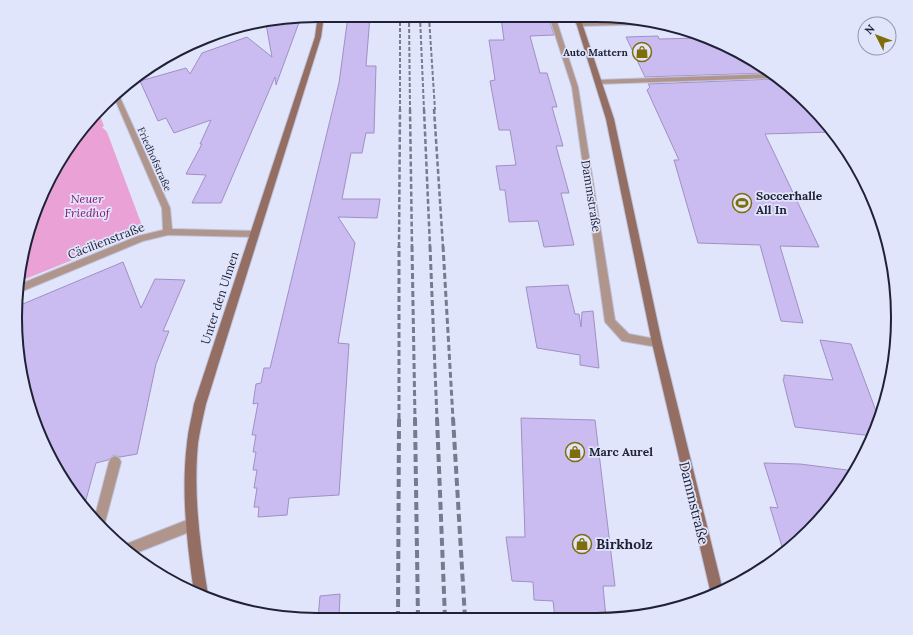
<svg xmlns="http://www.w3.org/2000/svg" width="913" height="635" viewBox="0 0 913 635" font-family="Lora,serif">
	<rect width="100%" height="100%" fill="#e1e5fb"/>
	<path fill="#eaa1d5" d="M98,111L104,126L102,127L107,132L144,231L18,282L38,202L90,118Z"/>
	<path fill="#cabbf0" stroke="#a090c4" d="M348,16H370L366,66H376L374,133H366L362,153H351L342,199H380L377,218L338,217L355,243L338,343L349,344L339,495L289,498L287,515L258,517L259,507H254L257,488H254L257,470H253L256,452H253L256,435H252L258,403L253,404L256,384L261,383L264,368H270L339,83Z
		M301,17L276,85L275,77L221,203H192L206,175L186,174L202,144H200L211,120L174,133L166,118L158,121L140,81L186,68L190,74L202,53L247,37L272,57L266,24L275,23L274,21Z
		M501,18L549,19L554,35L530,36L540,73H547L557,107H552L563,146H556L569,193H561L574,245L544,247L538,221L509,222L505,190H500L496,166L516,165L510,130H499L490,81L495,80L489,40H504Z
		M658,36L659,39L701,38L747,56L768,73L645,77L626,37Z
		M775,79L823,118L833,132L765,134L819,247L780,246L803,323L781,321L760,245L698,243L674,160H679L647,90L650,87L648,84Z
		M123,262L141,308L155,279L185,280L163,331H169L156,364L137,454L120,457L114,455L108,460L96,463L84,507L46,451L21,376L18,306Z
		M568,285L575,314H579L581,327L582,312L593,311L599,368L580,365V355L537,348L526,287Z
		M820,340L851,344L879,419L873,436L795,427L783,379H784V375L833,380Z
		M521,418L595,420L615,586H603L606,618H555L553,601L534,600L533,582L512,581L506,537H525Z
		M764,463L800,464L855,471L836,501L795,545L784,553L770,507L778,508Z
		M340,594L339,619H318L320,596Z"/>
	<g fill="none" stroke-linecap="round" stroke-linejoin="round">
		<g stroke="#bec2d8" stroke-width="2">
			<path id="lane" d="M656,21L662,24L579,26L576,24L579,22Z
				M769,74L774,78L598,84L595,82L598,80Z
				M115,456L119,458L121,462L103,530L94,520L109,462L111,458Z
				M192,518L197,519L198,524L197,529L131,555L121,546Z"/>
		</g>
		<g stroke="#bec2d8" stroke-width="2">
			<path id="street" d="M550,19H556L578,87L615,320L629,334L661,340L662,343L661,346L657,347L622,341L605,322L572,87Z
				M118,93L170,208L172,229L255,231L259,234L255,237L168,235L143,241L18,293V285L138,236L163,230L162,208L114,97Z"/>
		</g>
		<g stroke="#bec2d8" stroke-width="2">
			<path id="secondary" d="M318,15H324L321,37L206,404C203,417 200,430 198,443C193,494 200,545 208,595L207,598L194,593C187,543 181,493 187,443C188,430 192,417 194,404L315,37Z
				M575,19L581,20L614,119L662,343L723,591L711,594L652,343L606,119Z"/>
		</g>
		<use href="#lane" fill="#b0958d" fill-rule="evenodd"/>
		<use href="#street" fill="#b0958d" fill-rule="evenodd"/>
		<use href="#secondary" fill="#946e62" fill-rule="evenodd"/>
		<path stroke="#777b8f" stroke-width="2" stroke-dasharray="4 2" stroke-linecap="butt" d="M409,17L410,110
			M420,17L424,110
			M429,17L435,110
			M400,110V16"/>
		<path stroke="#777b8f" stroke-width="2.5" stroke-dasharray="5 2.5" stroke-linecap="butt" d="M410,109L412,247
			M424,109L430,247
			M434,109L443,247
			M399,247L400,109"/>
		<path stroke="#777b8f" stroke-width="3" stroke-dasharray="6 3" stroke-linecap="butt" d="M412,246L415,419
			M430,246L437,419
			M443,246L453,419
			M399,419V246"/>
		<path stroke="#777b8f" stroke-width="4" stroke-dasharray="8 4" stroke-linecap="butt" d="M415,418L418,619
			M437,418L445,618
			M453,418L465,618
			M398,619L399,418"/>
	</g>
	<defs>
		<g id="shop-ring" transform="scale(1)"><circle r="9.5" fill="#e1e5fb" stroke="#7e6d08" stroke-width="1.5"/><path d="M-5-2.5h2.3a2.7 3.5 0 0 1 5.4 0H5L5.5 6h-11ZM-1.5-2.5h3a1.5 2.3 0 0 0-3 0Z" fill="#7e6d08"/></g>
		<g id="stadium-ring" transform="scale(1)"><circle r="9.5" fill="#e1e5fb" stroke="#7e6d08" stroke-width="1.5"/><path d="M0-5a6.5 5 0 1 0 0 10a6.5 5 0 1 0 0-10ZM-3.5-1.8h7v3.6h-7Z" fill="#7e6d08"/></g>
	</defs>
	<g fill-rule="evenodd">
		<use href="#shop-ring" x="642" y="52"/>
		<use href="#stadium-ring" x="742" y="203"/>
		<use href="#shop-ring" x="575" y="452"/>
		<use href="#shop-ring" x="582" y="544"/>
	</g>
	<g text-anchor="middle" stroke-width="3.5" stroke-linejoin="round" paint-order="stroke">
		<g font-size="10" font-weight="bold" fill="#1f2236" stroke="#e1e5fb" text-anchor="end">
			<text x="628" y="56">Auto Mattern</text>
		</g>
		<g font-size="10" fill="#1f2236" stroke="#e1e5fb">
			<text transform="translate(155 159) rotate(66)" y="4">Friedhofstraße</text>
		</g>
		<g font-size="12" fill="#1f2236" stroke="#e1e5fb">
			<text transform="translate(591 196) rotate(81)" y="4">Dammstraße</text>
			<text transform="translate(106 241) rotate(-21)" y="4">Cäcilienstraße</text>
			<text transform="translate(220 298) rotate(-72)" y="4">Unter den Ulmen</text>
		</g>
		<g font-size="12" font-weight="bold" fill="#1f2236" stroke="#e1e5fb" text-anchor="start">
			<text x="756" y="200">Soccerhalle<tspan x="756" dy="14">All In</tspan></text>
			<text x="589" y="456">Marc Aurel</text>
		</g>
		<g font-size="12" font-style="italic" fill="#8a1473" stroke="#e1e5fb">
			<text x="87" y="203">Neuer<tspan x="87" dy="14">Friedhof</tspan></text>
		</g>
		<g font-size="14" fill="#1f2236" stroke="#e1e5fb">
			<text transform="translate(694 503) rotate(76)" y="5">Dammstraße</text>
		</g>
		<g font-size="14" font-weight="bold" fill="#1f2236" stroke="#e1e5fb" text-anchor="start">
			<text x="596" y="549">Birkholz</text>
		</g>
	</g>
	<path d="M0 0H913V635H0ZM317 22H596A295 295 0 0 1 891 317V318A295 295 0 0 1 596 613H317A295 295 0 0 1 22 318V317A295 295 0 0 1 317 22Z" fill="#e1e5fb" fill-rule="evenodd"/>
	<path fill="none" stroke="#1f2236" stroke-width="2" d="M317 22H596A295 295 0 0 1 891 317V318A295 295 0 0 1 596 613H317A295 295 0 0 1 22 318V317A295 295 0 0 1 317 22Z"/>
	<g transform="translate(877 36) rotate(312)"><circle r="19" fill="#e1e5fb" stroke="#9397ac"/>
	<path d="M0-3L7 15L0 10L-7 15Z" fill="#7e6d08"/>
	<text y="-6" font-size="11" font-weight="bold" text-anchor="middle" fill="#1f2236">N</text>
	</g>
</svg>
